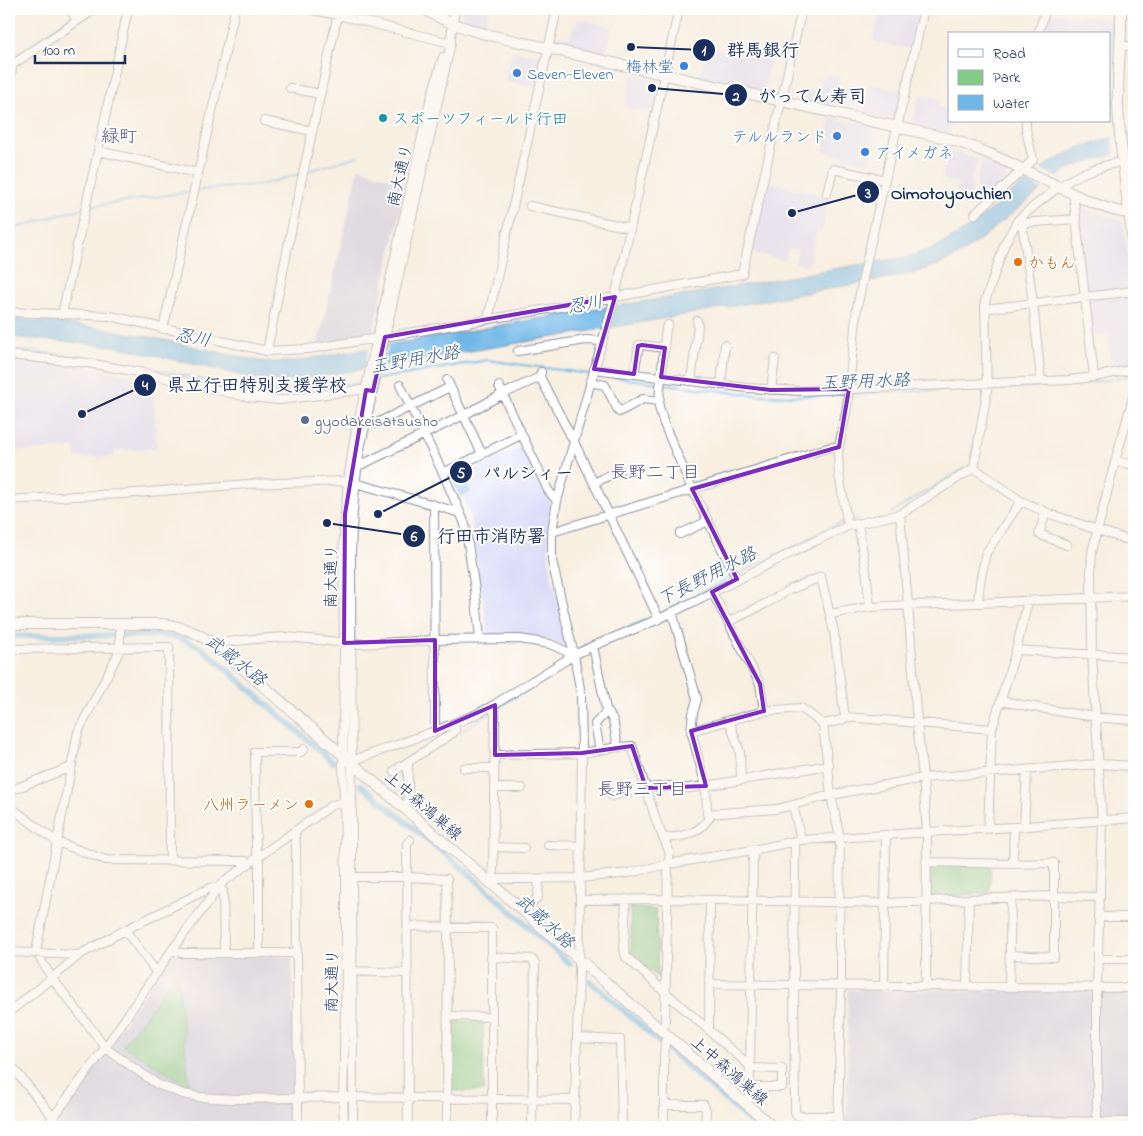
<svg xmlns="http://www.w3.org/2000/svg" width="1143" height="1136" viewBox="0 0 1143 1136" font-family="'Indie Flower','Klee One',sans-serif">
	<rect width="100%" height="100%" fill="#fff"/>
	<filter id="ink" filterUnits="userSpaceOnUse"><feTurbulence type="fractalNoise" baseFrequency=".02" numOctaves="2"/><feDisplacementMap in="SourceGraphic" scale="10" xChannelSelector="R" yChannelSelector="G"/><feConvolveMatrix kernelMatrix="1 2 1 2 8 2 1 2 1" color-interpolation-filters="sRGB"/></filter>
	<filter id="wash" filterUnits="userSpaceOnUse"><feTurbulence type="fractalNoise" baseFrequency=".0096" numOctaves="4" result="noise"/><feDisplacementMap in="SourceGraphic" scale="20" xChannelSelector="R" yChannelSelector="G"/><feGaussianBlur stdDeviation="1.12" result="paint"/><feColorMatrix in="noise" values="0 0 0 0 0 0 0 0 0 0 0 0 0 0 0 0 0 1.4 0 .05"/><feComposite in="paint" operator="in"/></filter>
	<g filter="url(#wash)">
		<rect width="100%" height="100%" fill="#f8efe1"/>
		<path fill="#d7d7f8" d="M463,9H489L485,26L465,20L462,15Z
			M880,9H920L912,47L909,49L873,41Z
			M1047,13L1114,19L1111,74H1109V34H1040Z
			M580,19L612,27L605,57L555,46L552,42L554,35L570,38L573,26L577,25V21Z
			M707,47L770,61L763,91L700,77Z
			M512,50L544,57L537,88L505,81Z
			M824,73L840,77L833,108L804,102L808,90L820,92Z
			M632,74L656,79L658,81L651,113L625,107Z
			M871,84L902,91L895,119L892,121L865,115Z
			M919,94L940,99L938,107L949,110V121H952L949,133L947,134L912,126Z
			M831,117L877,128L870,163L823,152Z
			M949,149L979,159L971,179L972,188L971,204L954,200L958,183L942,179Z
			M983,161L1008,172L996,192L976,210V179Z
			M768,182L829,196L822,231L817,230L809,264L807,265L795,263L798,250L789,248L785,261L752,253L751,252L766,183Z
			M1077,205L1121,221L1124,227L1132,289L1089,294L1087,293Z
			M1133,294L1134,306V365L1112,369L1107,333L1093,335L1088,299Z
			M9,358L88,366L153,380L157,449L115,450V457L76,458L75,448L9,452Z
			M524,446L551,503L548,537L549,560L552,579L572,647L550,640L520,635L489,639L470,514L454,477Z"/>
		<path fill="#bfc2dd" d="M359,168L406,184L372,336L318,344Z
			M173,953L292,957L295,1127H51Z
			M848,990L1134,992V1127H847Z"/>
		<path fill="#83cb86" stroke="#4f7d72" d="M929,865H991L989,893L930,897Z
			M630,907L656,910L658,978L631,953Z
			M177,973L189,1085L123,1046Z
			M453,1021H483L484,1091H453Z"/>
		<path fill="#70b7e7" stroke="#4673a2" d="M1134,131V149L1087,162L1066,170L977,242L959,255L938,265L911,274L650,321L327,375L283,381L265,380L248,377L120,347L60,341L9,337V319H18L100,328L155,338L244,358L267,362H290L577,312L692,294L845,267L907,257L936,247L964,231L1048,164L1078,148Z
			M460,472L470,492L460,496L451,476Z"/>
		<path fill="#f8efe1" d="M1127,131L1130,152L1115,157L1112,135Z
			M1039,168L1060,179L1045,191L1024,180Z
			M389,342L383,369L364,372L369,346Z"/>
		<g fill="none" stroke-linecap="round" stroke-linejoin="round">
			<path stroke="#70b7e7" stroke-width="2" d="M75,15L83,9
				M9,60L71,17
				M305,172L358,156
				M197,191L218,188L260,185L300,174
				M88,207L167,195L190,192
				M9,230L76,210L84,208
				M9,351L37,352L111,361L177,374L240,389L267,393H298L364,382
				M597,375L659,383
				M379,379L487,360L589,374
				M664,384L755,395L802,396L846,394
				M990,388C1038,386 1087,386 1134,375
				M850,394L986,388
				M971,458L975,438
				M892,512L963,469
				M851,521L858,520
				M738,574L843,522
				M660,614L733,576
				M580,648L655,616
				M498,708L540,680
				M454,736L490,713
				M384,781L396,774"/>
			<path stroke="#70b7e7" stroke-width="6" d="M9,636L161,635L177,637L199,647L208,653L333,762
				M361,785L473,877L570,964
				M590,981L756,1127"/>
		</g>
	</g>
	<g filter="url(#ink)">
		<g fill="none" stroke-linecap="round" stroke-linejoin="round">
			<g stroke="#8a8fa0" stroke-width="10">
				<path id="minor" d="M70,9L77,21
					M128,9L98,151L198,173
					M308,9L338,15L447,42
					M1038,34L1046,9
					M1121,45L1134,47
					M9,67L95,9
					M9,84L13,64
					M290,88L320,94
					M264,121L312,131
					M98,151L62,314L110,316L267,351L308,349L385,337L554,308L742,274L802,9
					M827,193L833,169L885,180
					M1074,195V201L1094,377
					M530,206L630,228
					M975,214L1033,160L1026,130V121
					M1018,220L1022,223L1033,303L1041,380
					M1022,223L1076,219
					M985,309L1134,291
					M9,312L62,314
					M489,319V314L557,9
					M668,325L666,328L660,388L659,407L664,424L692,489L737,579
					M163,329L235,9
					M267,351L299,192L339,9
					M518,351L586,340L602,341
					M9,355L88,363L144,373L248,397L280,400L358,390H369
					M594,369L748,388L801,391L1069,380L1094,377L1134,369
					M541,372L540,377L574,442L659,619
					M634,374L639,345H642L665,348
					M447,380L482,454
					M691,381L698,326L697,321
					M590,382L605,385L619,412L643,399L659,401
					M400,385L443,473L465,524L475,590L480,639
					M721,385L725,345
					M499,386L548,490L557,501
					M771,390L775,359
					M366,421L373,422L375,424L450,387
					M1116,461L1134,465
					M357,465L363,464L464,415L503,394L540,377
					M974,468L1021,501L1050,514L1134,542
					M443,473L521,435
					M594,483L620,470
					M9,500L74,496L123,494L248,484L348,481L434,505L460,513
					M434,505L435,731
					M1046,512L1039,534L1067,545
					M900,514L908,605L917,723L923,778L927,832L1014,827L1013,864
					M848,526L839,474L838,452L847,408L857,308L867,259L924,9
					M552,532L831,447H839
					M680,534L708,521
					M712,592L728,622L765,604L791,589L821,577L834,632L844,711L846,717L842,720L823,724L801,708L764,711
					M978,603L1134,596
					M870,607L908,605L978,603L980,582L986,553L1021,501
					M672,612L697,699L693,713L691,731
					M830,614L870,607L866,570L858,524
					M120,623V648L117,656L78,732L36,952L52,978L100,1040L105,1048L157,1084L183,1094L199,1097L233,1099L353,1097L575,1100L574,1127
					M217,646L226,642L255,639L287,637L360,644L435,640L520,639L550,644L574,655L492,706L475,715L435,731L352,761
					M593,646L659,619L813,542L848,526L900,514L974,468L987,391L985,302L1005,243L1018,220L1022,216C1042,200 1062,182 1086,172C1102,165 1118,163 1134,158
					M9,649L169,647L170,860
					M1016,650L1134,657
					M574,655L593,646L606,709L613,720L618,747
					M1132,657L1134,635
					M1001,701C1045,709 1089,718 1134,720
					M846,717L992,729
					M729,720L740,752L741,780
					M823,724L831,795L840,838L839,946L841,960V985L838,1127
					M600,750L595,724L607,711
					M495,755L582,753L618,747L632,746L658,826L670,853L668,864L665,1023L662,1031
					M464,768H494
					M394,771L453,733L455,730V724
					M494,788H522
					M9,791L71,767
					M612,796L646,788L670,786L679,789L706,786L829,765
					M793,805L801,840
					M9,806L57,842L106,860L245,861L248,864
					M406,809L408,801V762
					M707,814L777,809L831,795L923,778L1098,764L1134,766
					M1014,827L1134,818
					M1024,827L1027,770
					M988,829L992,729L1016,650L1028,601
					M665,838C682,837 699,834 709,818L707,814L706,786L691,731L764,711L760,684L728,622
					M795,842L794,985L1134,988
					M548,845L580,846
					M494,847L524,848
					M926,862L1013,864L1054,863V957L1010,955
					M349,877H408L447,879
					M493,879L580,878L629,873L668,864L753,850L801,840L886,835
					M490,882L493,879L495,714L492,706
					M626,899L624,949L626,957L665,992L750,1066
					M580,900L667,899L885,903L969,899L1054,896L1100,897
					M524,912L538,897L539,879
					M1099,917H1134
					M408,926L492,928V1127
					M125,930L157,973
					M172,950L181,953H297L296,846L295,831
					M9,952L79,955
					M259,952V862L256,849L255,752H301L304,749
					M297,953L298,1127
					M491,957L531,959L535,963L532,1127
					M1098,959H1134
					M349,971L407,973
					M710,984L794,985L795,1112L798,1116H839
					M884,985L886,835L927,832L926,985
					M967,986L969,899
					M1009,986L1011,898
					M9,1012L52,978L79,955L125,930L210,888L214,887L221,889L223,891L224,952
					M448,1016L492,1017
					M709,1029L710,900
					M577,1038L620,1040L622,1127
					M9,1063L53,1117
					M749,1087H782V1069L750,1068
					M575,1100L579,972L582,753L581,694L574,655L552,561V532L557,501L615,297L679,9
					M747,1104L749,1098L750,1066L753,850
					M664,1105H704L706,1110L705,1127
					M46,1127L105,1048L172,950L223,882L332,805L347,801
					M344,1127L343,1097L346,971V877L343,768L344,643L343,557L345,514L348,481L354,440L429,105L443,57
					M353,1127L351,557C352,518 354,481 361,444L451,43V37L455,9
					M408,1127L407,844L410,840
					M447,1127L448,927L447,879
					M664,1127V1058L665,1042L668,1036
					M960,1127L992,1122L1028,1121L1134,1122
					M1097,1127V987L1102,821L1092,654L1091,573L1092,552L1112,473L1134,394"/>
			</g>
			<g stroke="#8a8fa0" stroke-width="12">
				<path id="major" d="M424,9C444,22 466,29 489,35L950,139C985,150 1018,167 1051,183C1076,195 1102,210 1129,213
					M1121,9C1122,41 1117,73 1118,105C1120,153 1128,202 1134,250
					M9,624H161C187,626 206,637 226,654L773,1127"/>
			</g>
			<use href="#minor" stroke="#fff" stroke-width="8"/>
			<use href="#major" stroke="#fff" stroke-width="10"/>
		</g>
	</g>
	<path d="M0 0H1143V1136H0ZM615,297L594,369L634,374L638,346L642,345L665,348L661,377L771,390L849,389L839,447L692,489L737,579L712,592L760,684L764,711L691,731L706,786L646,788L632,746L582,753L495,755V705L435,731V640L344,643L345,514L366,390L373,391L385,337Z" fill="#f8efe1" fill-opacity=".55" fill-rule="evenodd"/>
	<path fill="none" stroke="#7b2cbf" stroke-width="4" stroke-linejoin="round" d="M615,297L594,369L634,374L638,346L642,345L665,348L661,377L771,390L849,389L839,447L692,489L737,579L712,592L760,684L764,711L691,731L706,786L646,788L632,746L582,753L495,755V705L435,731V640L344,643L345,514L366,390L373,391L385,337Z"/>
	<g fill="#3f7fe0" stroke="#fff" stroke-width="2">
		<circle cx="684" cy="66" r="5"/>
		<circle cx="517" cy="73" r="5"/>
		<circle cx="837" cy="136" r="5"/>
		<circle cx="865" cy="152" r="5"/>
	</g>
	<circle fill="#0f9aa8" stroke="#fff" stroke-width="2" cx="383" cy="118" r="5"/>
	<g fill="#e8710a" stroke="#fff" stroke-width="2">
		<circle cx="1018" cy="262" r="5"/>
		<circle cx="309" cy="804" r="5"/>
	</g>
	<circle fill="#5c6f8a" stroke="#fff" stroke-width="2" cx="305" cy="420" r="5"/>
	<g text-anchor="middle" stroke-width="4" stroke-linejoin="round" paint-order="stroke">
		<g font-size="16" fill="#366cbe" stroke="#fff" text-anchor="end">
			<text x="674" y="72">梅林堂</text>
			<text x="527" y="79" text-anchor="start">Seven-Eleven</text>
			<text x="827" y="142">テルルランド</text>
			<text x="875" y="158" text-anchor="start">アイメガネ</text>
		</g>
		<g font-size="16" fill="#0d838f" stroke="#fff" text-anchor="start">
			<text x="393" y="124">スポーツフィールド行田</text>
		</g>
		<g font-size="16" fill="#1b2f5e" stroke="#fff">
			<text transform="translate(399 175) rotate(-77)" y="6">南大通り</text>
			<text transform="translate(330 576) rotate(-90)" y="6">南大通り</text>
			<text transform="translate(424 805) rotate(41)" y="6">上中森鴻巣線</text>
			<text transform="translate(331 981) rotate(-89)" y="6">南大通り</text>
			<text transform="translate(730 1070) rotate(41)" y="6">上中森鴻巣線</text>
		</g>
		<g font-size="16" fill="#c56008" stroke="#fff" text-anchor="start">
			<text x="1028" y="268">かもん</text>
			<text x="299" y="810" text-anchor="end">八州ラーメン</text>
		</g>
		<g font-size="16" fill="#4e5e75" stroke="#fff" text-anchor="start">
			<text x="315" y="426">gyodakeisatsusho</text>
		</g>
		<g font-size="18" fill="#565384" stroke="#fff">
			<text x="119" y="142">緑町</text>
			<text x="655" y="478">長野二丁目</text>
			<text x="642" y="795">長野三丁目</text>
		</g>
		<g font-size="18" font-style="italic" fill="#395f8e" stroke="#fff">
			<text transform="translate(585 304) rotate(-11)" y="6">忍川</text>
			<text transform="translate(193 337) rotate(12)" y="6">忍川</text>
			<text transform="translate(415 359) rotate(-10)" y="6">玉野用水路</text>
			<text transform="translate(865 381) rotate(-2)" y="6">玉野用水路</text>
			<text transform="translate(707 576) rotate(-27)" y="6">下長野用水路</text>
			<text transform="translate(236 660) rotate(38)" y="6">武蔵水路</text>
			<text transform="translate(545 921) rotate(42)" y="6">武蔵水路</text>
		</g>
	</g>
	<path fill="none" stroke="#1b2f5e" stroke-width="2" d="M631 47L704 50M652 88L736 95M792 213L868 192M82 414L145 385M378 514L461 472M327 523L414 536"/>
	<g fill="#1b2f5e" stroke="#fff" stroke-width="2">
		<circle cx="631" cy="47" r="5"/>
		<circle cx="652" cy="88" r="5"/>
		<circle cx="792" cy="213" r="5"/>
		<circle cx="82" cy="414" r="5"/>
		<circle cx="378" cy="514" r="5"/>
		<circle cx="327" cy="523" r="5"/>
		<circle cx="704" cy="50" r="12"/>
		<circle cx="736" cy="95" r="12"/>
		<circle cx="868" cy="192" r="12"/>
		<circle cx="145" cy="385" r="12"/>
		<circle cx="461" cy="472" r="12"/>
		<circle cx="414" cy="536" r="12"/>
	</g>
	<g font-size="15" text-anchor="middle" font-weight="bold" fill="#fff">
		<text x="704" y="55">1</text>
		<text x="736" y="101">2</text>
		<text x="868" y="198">3</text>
		<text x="145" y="390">4</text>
		<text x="461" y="478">5</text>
		<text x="414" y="541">6</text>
	</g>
	<g font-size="18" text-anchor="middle" font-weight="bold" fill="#1b2f5e" stroke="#fff" stroke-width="4" stroke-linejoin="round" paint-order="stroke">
		<text x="763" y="56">群馬銀行</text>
		<text x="812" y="102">がってん寿司</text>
		<text x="951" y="199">Oimotoyouchien</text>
		<text x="257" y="391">県立行田特別支援学校</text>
		<text x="528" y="479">パルシィー</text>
		<text x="491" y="542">行田市消防署</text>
	</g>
	<rect width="1143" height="1136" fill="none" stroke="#fff" stroke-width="30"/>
	<rect x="948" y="32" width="162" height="90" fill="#ffffff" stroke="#a4acbf"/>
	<rect x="958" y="49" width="25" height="8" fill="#ffffff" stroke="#a4acbf"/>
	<text x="993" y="58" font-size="15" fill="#1b2f5e">Road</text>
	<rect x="958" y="70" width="25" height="15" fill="#83cb86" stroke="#a4acbf"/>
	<text x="993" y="82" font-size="15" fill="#1b2f5e">Park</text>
	<rect x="958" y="95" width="25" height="15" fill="#70b7e7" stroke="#a4acbf"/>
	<text x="993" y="108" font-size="15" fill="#1b2f5e">Water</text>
	<path d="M35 55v8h90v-8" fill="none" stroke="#1b2f5e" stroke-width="2.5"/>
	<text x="42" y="55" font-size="15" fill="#1b2f5e" stroke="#ffffff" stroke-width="4" paint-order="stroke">100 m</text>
</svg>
